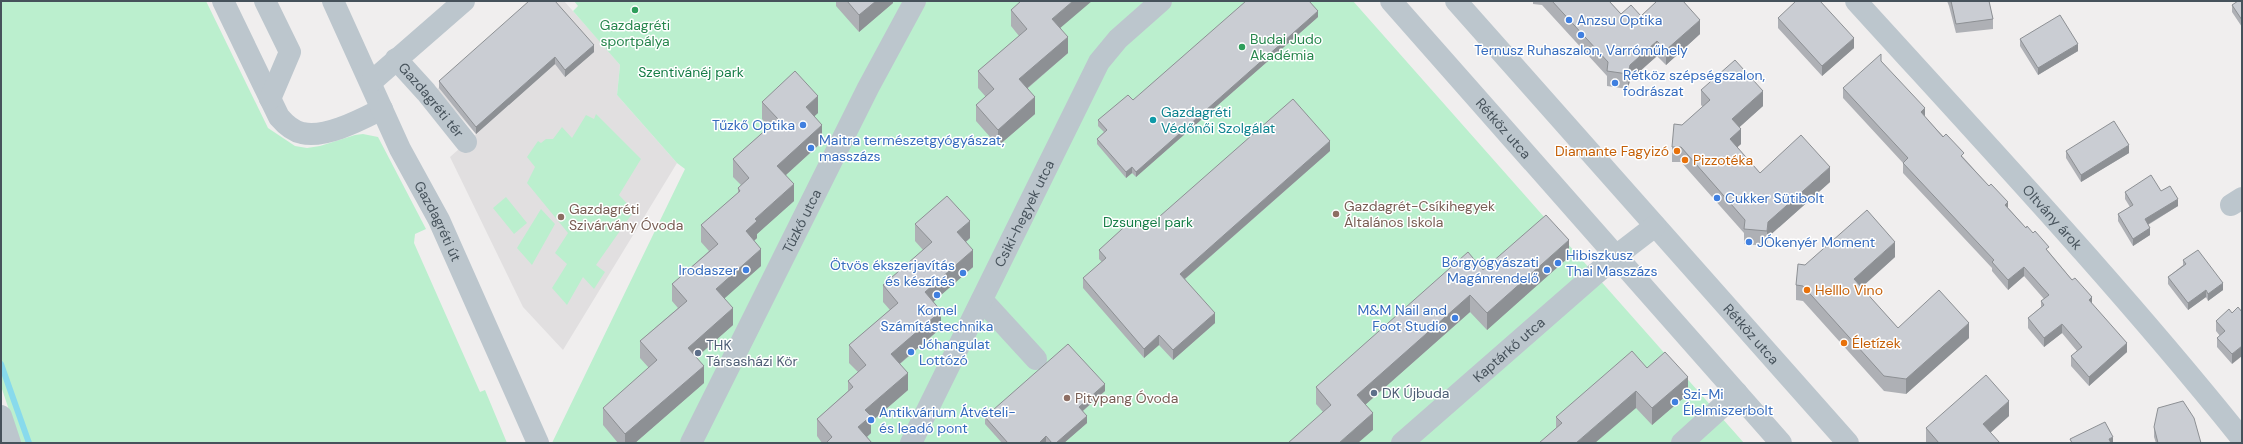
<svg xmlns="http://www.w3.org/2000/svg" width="2243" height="444" viewBox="0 0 2243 444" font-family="'DM Sans',sans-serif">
	<rect width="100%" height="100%" fill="#f0eeee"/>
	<path fill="#e1dfe0" d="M537,1H564L604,46L620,65L617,95L677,163L563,350L523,307L450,157L476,134L436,90Z"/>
	<path fill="#bbefce" d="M1,1H206L268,128L295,146L307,148L320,146L355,135L363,134L378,137L426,229L415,234L414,243L480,392L485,390L507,443H20L1,386Z
		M574,1H1353L1744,443H552L685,169L677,163L617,95L620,65L573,11L578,6Z
		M596,114L641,159L619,195L634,211L596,265L605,272L594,289L583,277L567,305L552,288L567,264L555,253L568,233L527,183L535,167L527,157L538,141L541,143L546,139H553L562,127L572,138L586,115L594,119Z
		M506,197L527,223L514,234L493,208Z
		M541,209L555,224L532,265L517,248Z"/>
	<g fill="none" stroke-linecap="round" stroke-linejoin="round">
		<path stroke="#88daec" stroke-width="6" d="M1,364L29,443"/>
		<g stroke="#bcc6cd" stroke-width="22">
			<path d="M223,1L279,117C285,124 292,131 302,133C325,139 362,119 382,109"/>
			<path d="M265,1L290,52L270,99"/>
			<path id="s1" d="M333,1L400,149L439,220L538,443"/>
			<path id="s2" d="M1391,1L1781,443"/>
			<path id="s3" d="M1456,1L1848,443"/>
			<path id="s4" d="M1856,1C1987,145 2120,287 2242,439"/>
			<path id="s5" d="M396,59L426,92L466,142"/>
			<path d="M371,82L464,1"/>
			<path d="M2231,205L2242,198"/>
			<path d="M982,300L1036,359"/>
			<path d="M1,416L10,443"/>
			<path id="s6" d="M691,443L868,88L915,1"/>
			<path id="s7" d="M911,443L1099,62L1118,39L1161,1"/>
			<path id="s8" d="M1402,443L1616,256L1655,226"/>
			<path d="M1682,443L1737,393"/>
		</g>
	</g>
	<path fill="#aeb0b5" d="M836,1H893V3L859,32L836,6Z
		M1533,1H1609L1621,14L1641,16L1700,34L1666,65L1657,56L1630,80L1628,89L1607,86V76L1542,5L1533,4Z
		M1947,1H1989L1993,19V29L1956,33L1949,6Z
		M2242,1V27L2232,12V5Z
		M1011,10L1061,28L1068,53L1028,88L1035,114L998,146L976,121V105L986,97L978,88V71L1019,36L1011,26Z
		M1318,17L1136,177L1132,173L1126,178L1097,144V139L1104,132L1098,126V120L1133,100Z
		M1778,18L1854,48L1822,76L1778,28Z
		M2020,39L2078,51L2038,75L2020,46Z
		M594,45V52L565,77L555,64L476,134L439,88V81Z
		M1881,61L1925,117L1964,158L2026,228L2049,252L2092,304L2127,352L2089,386L2071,366V356L2077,351L2062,333L2044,347L2028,328V318L2041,307V301L2044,299L2024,276L2008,290L1992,271V268L1903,173V163L1843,98V88Z
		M1701,90L1763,106L1739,127L1741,144L1737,147L1760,173L1830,182L1768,237L1767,246L1744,244V233L1681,162H1672V147L1682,125L1703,107L1701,105Z
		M762,102L818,113L814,116L822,142L786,175L794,201L757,234V238L754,241L761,266L724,298L733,325L696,357L704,383L635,443H618L603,425V408L649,368L640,358V341L678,308L672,301V284L709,251L701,242V225L738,193V188L741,185L733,177V159L769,127L762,119Z
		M1330,151L1185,279L1215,323L1173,360L1159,345L1144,358L1083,288V278L1102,262L1099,259V250Z
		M2066,151L2129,153L2081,182L2066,158Z
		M2161,191L2178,206L2148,225L2150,235L2133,246L2118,221V214L2130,207L2125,199V192Z
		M915,224L970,238L966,242L973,267L933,302L941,328L900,364L908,390L871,422V433L867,437L872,443H822L817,436V419L848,391V381L858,372L849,363V345L890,310L883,302V285L923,250L915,241Z
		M1569,257L1487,330L1470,312L1365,405L1373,430L1323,412L1316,404V387L1483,270Z
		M1895,257L1861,288L1898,328L1969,338L1906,394L1884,391L1803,301L1796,300V285L1805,265Z
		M2183,260L2223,290L2208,301L2206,297L2188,310L2168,284V277L2183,265Z
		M2238,307L2232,364L2217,347V338L2220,336L2216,331V321L2232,313Z
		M1647,368L1688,394L1652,425L1636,408L1556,428V417Z
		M1105,391L1083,411L1087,423L1064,443H1002L985,424V417Z
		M2009,416L1990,433L2000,443H1926V428Z
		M2154,427L2201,443H2156L2154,437Z"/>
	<path fill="#8d9094" d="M876,1H893V3L859,32V15Z
		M1073,1H1092L1052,35V19Z
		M1318,11V17L1136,177V172Z
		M1700,20V34L1666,65V50Z
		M1068,37V53L1019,95V79Z
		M1854,38V48L1822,76V66Z
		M1657,41V56L1630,80L1628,89V74L1630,65Z
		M2078,44V51L2038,75V68Z
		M594,45V52L565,77V70Z
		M555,57V64L476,134V127Z
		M1763,91V106L1732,134V119Z
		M818,96V113L806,124V107Z
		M1035,97V114L998,146V130Z
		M1925,108V117L1921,112Z
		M822,125V142L777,183V166Z
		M1741,129V144L1730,154V139Z
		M1330,141V151L1180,283V274Z
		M2129,145V153L2081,182V175Z
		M1132,167V173L1126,178V172Z
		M1830,167V182L1768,237L1767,246V231L1768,222Z
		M794,184V201L757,234V238L746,248V231L755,219Z
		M2178,199V206L2145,226V219Z
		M2008,202V212L2005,205Z
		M970,221V238L957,249V232Z
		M2150,228V235L2133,246V239Z
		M1569,240V257L1487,330V313Z
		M1895,242V257L1854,294V279Z
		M761,249V266L716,306V289Z
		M973,250V267L925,309V292Z
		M2024,267V276L2008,290V280Z
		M2223,283V290L2208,301V294Z
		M2206,290V297L2188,310V303Z
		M1470,295V312L1357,412V395Z
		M2092,297V307L2089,300Z
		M733,308V325L688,365V348Z
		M941,311V328L891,371V354Z
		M1215,313V323L1173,360V350Z
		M1969,323V338L1906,394V379Z
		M2062,324V333L2044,347V338Z
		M1159,335V345L1144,358V349Z
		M2127,343V352L2089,386V377Z
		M2242,346V356L2232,364V354Z
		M704,366V383L635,443H625V434Z
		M908,373V390L871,422V433L860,443L858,427L865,410Z
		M1688,377V394L1652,425V408Z
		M1105,384V391L1079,414V407Z
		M1636,391V408L1595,443H1576Z
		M2009,401V416L1983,439V424Z
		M1373,413V430L1358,443H1339Z
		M1087,416V423L1064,443H1056Z
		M1046,436V443H1039Z
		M2113,437V443H2109V439Z"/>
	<path fill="#cacdd3" stroke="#8d9094" d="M529,1H555L594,45L565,70L555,57L476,127L439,81Z
		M847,1H876L859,15Z
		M1021,1H1073L1052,19L1068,37L1019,79L1035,97L998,130L976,105L994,89L978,71L1027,29L1011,10Z
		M1246,1H1309L1318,11L1136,172L1132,167L1126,172L1097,139L1107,130L1098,120L1128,95L1133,100Z
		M1552,1H1609L1621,14L1631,5L1641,16L1657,1H1683L1700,20L1666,50L1657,41L1630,65L1628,74L1607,71L1608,62Z
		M1796,1H1820L1854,38L1822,66L1778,18Z
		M1951,1H1989L1993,19L1956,24Z
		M2238,1H2242V20L2232,5Z
		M2060,15L2078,44L2038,68L2020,39Z
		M1881,54V61L1925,108L1921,112L1943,137L1946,134L1964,153L1961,156L1989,186L1991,184L2008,202L2005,205L2026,228L2027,226L2033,233L2035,231L2049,247L2046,249L2072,280L2075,278L2092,297L2089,300L2127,343L2089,377L2071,356L2082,347L2062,324L2044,338L2028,318L2044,305L2041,301L2049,295L2024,267L2008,280L1992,262L1994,260L1903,163L1908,158L1843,88Z
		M1735,60L1763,91L1732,119L1741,129L1730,139L1760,173L1801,135L1830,167L1768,222L1767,231L1744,229L1745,220L1681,147H1672L1674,124L1682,125L1710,100L1701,90Z
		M795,71L818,96L806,107L822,125L777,166L794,184L755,219L757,221L746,231L761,249L716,289L733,308L688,348L704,366L625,434L603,408L657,360L640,341L687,301L672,284L718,244L701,225L740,191L738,188L749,178L733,159L778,119L762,102Z
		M1293,99L1330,141L1180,274L1215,313L1173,350L1159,335L1144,349L1083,278L1106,258L1099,250L1133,219L1143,231Z
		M2114,121L2129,145L2081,175L2066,151Z
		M2151,175L2161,191L2170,186L2178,199L2145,219L2150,228L2133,239L2118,214L2133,205L2125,192Z
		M947,196L970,221L957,232L973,250L925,292L941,311L891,354L908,373L865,410L871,416L858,427L872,443H826L832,437L817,419L853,387L848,381L866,365L849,345L898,303L883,285L932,242L915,224Z
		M1867,210L1895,242L1854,279L1898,328L1939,290L1969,323L1906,379L1884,376L1803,286L1796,285L1798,264L1805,265Z
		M1546,215L1569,240L1487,313L1470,295L1357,395L1373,413L1339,443H1288L1331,405L1316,387L1468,252L1483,270Z
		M2198,250L2223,283L2208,294L2206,290L2188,303L2168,277L2186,264L2183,260Z
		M2238,307L2242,312V346L2232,354L2217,338L2225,331L2216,321L2229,309L2232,313Z
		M1068,344L1105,384L1079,407L1087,416L1056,443H1052L1046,436L1039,443H1008L985,417Z
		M1632,351L1647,368L1665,352L1688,377L1652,408L1636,391L1576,443H1539L1562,423L1556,417Z
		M1986,375L2009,401L1983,424L2000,443H1939L1926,428Z
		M2183,401L2194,418L2201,443H2158L2154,427L2158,408Z
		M2105,422L2113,437L2109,439L2111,443H2072L2070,439Z"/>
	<g fill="#2e9e5b" stroke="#fff" stroke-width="1.5">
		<circle cx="635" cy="10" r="4"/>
		<circle cx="1242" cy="47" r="4"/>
	</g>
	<g fill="#3f7fe0" stroke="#fff" stroke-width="1.5">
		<circle cx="1569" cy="20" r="4"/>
		<circle cx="1581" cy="35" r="4"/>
		<circle cx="1615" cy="83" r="4"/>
		<circle cx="803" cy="125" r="4"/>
		<circle cx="811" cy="148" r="4"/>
		<circle cx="1717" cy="198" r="4"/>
		<circle cx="1749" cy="242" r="4"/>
		<circle cx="1558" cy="263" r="4"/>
		<circle cx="746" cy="270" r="4"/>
		<circle cx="1547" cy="270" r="4"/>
		<circle cx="963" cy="273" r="4"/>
		<circle cx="937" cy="295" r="4"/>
		<circle cx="1455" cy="318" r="4"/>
		<circle cx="911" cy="352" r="4"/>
		<circle cx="1675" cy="402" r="4"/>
		<circle cx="871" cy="420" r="4"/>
	</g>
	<circle fill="#0f9aa8" stroke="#fff" stroke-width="1.5" cx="1153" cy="120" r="4"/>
	<g fill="#e8710a" stroke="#fff" stroke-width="1.5">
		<circle cx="1677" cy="151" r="4"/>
		<circle cx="1685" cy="160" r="4"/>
		<circle cx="1807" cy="290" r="4"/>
		<circle cx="1844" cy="343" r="4"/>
	</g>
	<g fill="#8d6e63" stroke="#fff" stroke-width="1.5">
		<circle cx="1336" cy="214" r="4"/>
		<circle cx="561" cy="217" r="4"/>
		<circle cx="1067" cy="398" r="4"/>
	</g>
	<g fill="#5c6f8a" stroke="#fff" stroke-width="1.5">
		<circle cx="698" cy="353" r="4"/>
		<circle cx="1374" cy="393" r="4"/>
	</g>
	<g text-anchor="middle" stroke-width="3" stroke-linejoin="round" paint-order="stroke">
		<g font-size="14" fill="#366cbe" stroke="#fff" text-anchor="start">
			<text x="1577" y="25">Anzsu Optika</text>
			<text x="1581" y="55" text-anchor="middle">Ternusz Ruhaszalon, Varróműhely</text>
			<text x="1623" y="80">Rétköz szépségszalon,<tspan x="1623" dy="16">fodrászat</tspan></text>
			<text x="795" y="130" text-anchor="end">Tűzkő Optika</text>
			<text x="819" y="145">Maitra természetgyógyászat,<tspan x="819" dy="16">masszázs</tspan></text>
			<text x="1725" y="203">Cukker Sütibolt</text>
			<text x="1757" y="247">JÓkenyér Moment</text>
			<text x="1566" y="260">Hibiszkusz<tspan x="1566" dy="16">Thai Masszázs</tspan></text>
			<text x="1539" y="267" text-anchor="end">Bőrgyógyászati<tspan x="1539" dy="16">Magánrendelő</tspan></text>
			<text x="955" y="270" text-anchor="end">Ötvös ékszerjavítás<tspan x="955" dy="16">és készítés</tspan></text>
			<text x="738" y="275" text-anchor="end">Irodaszer</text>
			<text x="937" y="315" text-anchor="middle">Komel<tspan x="937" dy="16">Számítástechnika</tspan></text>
			<text x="1447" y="315" text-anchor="end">M&amp;M Nail and<tspan x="1447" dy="16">Foot Studio</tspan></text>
			<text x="919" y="349">Jóhangulat<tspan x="919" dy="16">Lottózó</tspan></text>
			<text x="1683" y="399">Szi-Mi<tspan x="1683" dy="16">Élelmiszerbolt</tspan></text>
			<text x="879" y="417">Antikvárium Átvételi-<tspan x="879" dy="16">és leadó pont</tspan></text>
		</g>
		<g font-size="14" fill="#27864d" stroke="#fff">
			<text x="635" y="30">Gazdagréti<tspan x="635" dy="16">sportpálya</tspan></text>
			<text x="1250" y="44" text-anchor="start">Budai Judo<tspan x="1250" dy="16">Akadémia</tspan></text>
		</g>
		<g font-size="14" fill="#167d47" stroke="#fff">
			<text x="691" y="77">Szentivánéj park</text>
			<text x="1148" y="227">Dzsungel park</text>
		</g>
		<g font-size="14" fill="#46525b" stroke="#fff">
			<text dy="5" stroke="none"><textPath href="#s5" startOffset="54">Gazdagréti tér</textPath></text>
			<text dy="5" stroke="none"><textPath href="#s2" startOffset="170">Rétköz utca</textPath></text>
			<text dy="5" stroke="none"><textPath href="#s7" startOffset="256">Csiki-hegyek utca</textPath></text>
			<text dy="5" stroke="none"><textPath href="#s4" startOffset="292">Oltvány árok</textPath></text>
			<text dy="5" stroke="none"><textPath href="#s1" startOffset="244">Gazdagréti út</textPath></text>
			<text dy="5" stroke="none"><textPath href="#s6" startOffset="248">Tűzkő utca</textPath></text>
			<text dy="5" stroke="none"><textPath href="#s3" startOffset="445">Rétköz utca</textPath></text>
			<text dy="5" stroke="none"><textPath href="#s8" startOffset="142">Kaptárkő utca</textPath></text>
		</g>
		<g font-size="14" fill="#0d838f" stroke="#fff" text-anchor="start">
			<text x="1161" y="117">Gazdagréti<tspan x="1161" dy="16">Védőnői Szolgálat</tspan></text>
		</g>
		<g font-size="14" fill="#c56008" stroke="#fff" text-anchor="start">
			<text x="1669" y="156" text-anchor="end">Diamante Fagyizó</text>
			<text x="1693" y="165">Pizzotéka</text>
			<text x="1815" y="295">Helllo Vino</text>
			<text x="1852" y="348">Életízek</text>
		</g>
		<g font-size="14" fill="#785e54" stroke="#fff" text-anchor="start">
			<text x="1344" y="211">Gazdagrét-Csíkihegyek<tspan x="1344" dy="16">Általános Iskola</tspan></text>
			<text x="569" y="214">Gazdagréti<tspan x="569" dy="16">Szivárvány Óvoda</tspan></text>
			<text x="1075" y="403">Pitypang Óvoda</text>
		</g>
		<g font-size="14" fill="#4e5e75" stroke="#fff" text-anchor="start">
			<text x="706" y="350">THK<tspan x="706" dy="16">Társasházi Kör</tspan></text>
			<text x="1382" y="398">DK Újbuda</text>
		</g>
	</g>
	<rect width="2243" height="444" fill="none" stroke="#46525b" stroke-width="4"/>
</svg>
